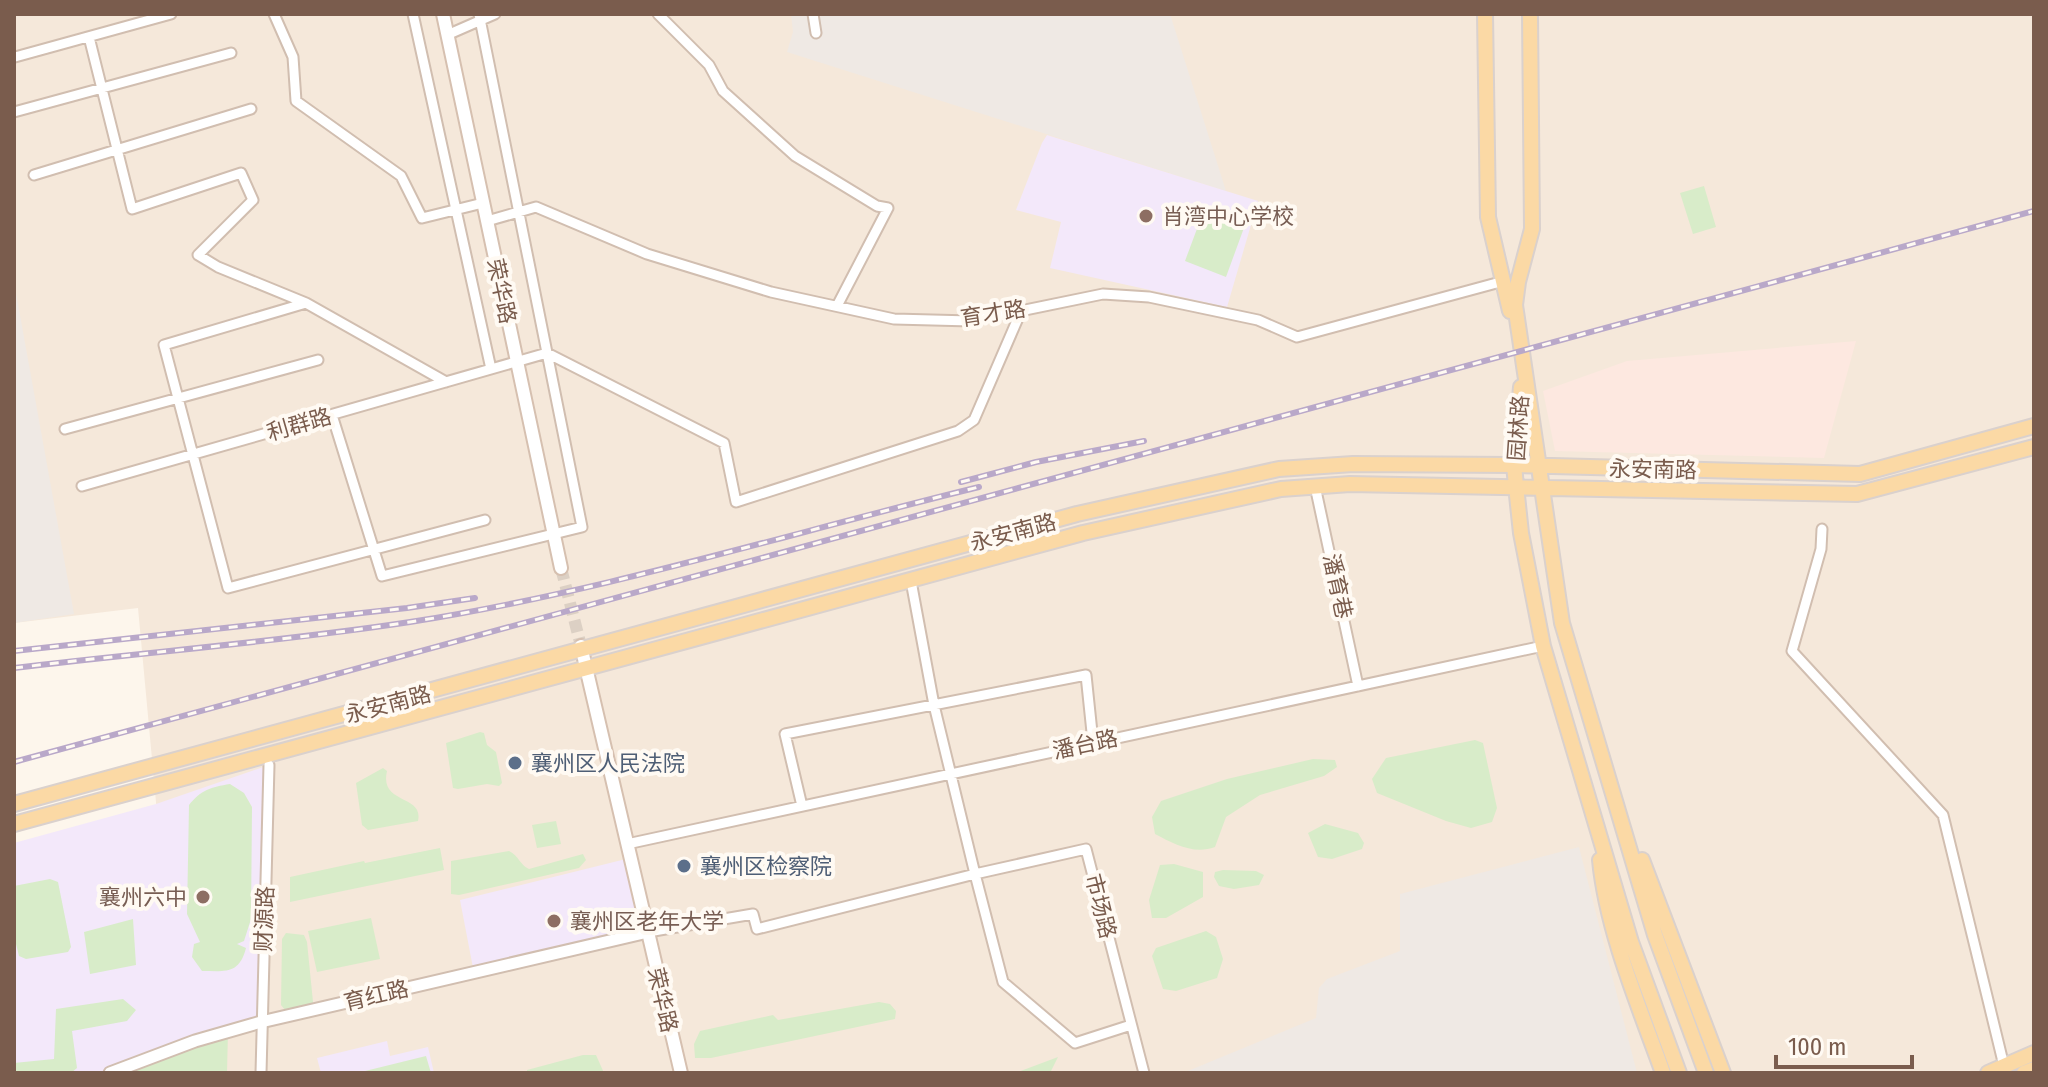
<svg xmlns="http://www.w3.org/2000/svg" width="2048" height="1087" viewBox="0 0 2048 1087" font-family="'Fira Sans Condensed','Noto Sans SC',sans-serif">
	<rect width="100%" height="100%" fill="#fdf6ec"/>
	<path fill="#f5e8da" d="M14,14H2034V1073H14V847L157,813L138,608L14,623Z"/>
	<path fill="#fde8e0" d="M1856,341L1824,458L1555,451L1543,391L1627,361Z"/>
	<path fill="#efe9e4" d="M791,14H1170L1226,191L787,52L793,32Z
		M14,282L74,614L14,623Z
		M1579,847L1637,1073H1183L1316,1018L1319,988L1327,979L1400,951V894Z"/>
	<path fill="#f3e8fa" d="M1047,135L1258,201L1227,307L1050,268L1061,222L1016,210L1042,143Z
		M269,765L261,1022L110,1073H14V843L156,804Z
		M630,858L648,932L474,973L460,900Z
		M387,1041L390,1056L428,1047L434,1073H321L317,1058Z"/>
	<path fill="#d8ecc9" d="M1704,186L1716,227L1693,234L1680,193Z
		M1204,210L1245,225L1226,277L1185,261Z
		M480,732L484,733L487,745L496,752L502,783L499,786L487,784L458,789L453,788L446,743Z
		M1475,740L1483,743L1497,808L1492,822L1471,828L1446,821L1377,793L1372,779L1386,758Z
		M1313,759L1335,760L1337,767L1324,776L1260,795L1226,817L1215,847C1194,855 1174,844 1155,834L1152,817L1161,801L1227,779Z
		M383,768L387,771C379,805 424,794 418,821L368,830L362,825L356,783Z
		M230,784L244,793L252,807L251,919L244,941L237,944L246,948C239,975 225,971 202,971L192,957L194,944L200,942L187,914L189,805C201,790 211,787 230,784Z
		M556,821L561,844L537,848L532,825Z
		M1325,824L1358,833L1364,843L1362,849L1332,859L1318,857L1308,833Z
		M440,848L444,870L290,902V877L364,861L365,863Z
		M509,851C519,856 520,865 529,869L583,854L586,860L579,868L459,895L451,894V861Z
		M1174,864L1203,872V897L1166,918H1152L1149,900L1160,865Z
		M1223,870L1256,871L1264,875L1259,885L1234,889L1219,886L1214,877L1215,872Z
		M50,879L58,882L71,947L68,952L26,959L19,956L14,936V886Z
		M371,918L380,959L317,972L308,931Z
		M133,919L136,965L90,974L84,932Z
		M1206,931L1216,937L1223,959L1217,978L1176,991L1163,989L1152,956L1156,948Z
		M286,933L304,935L307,942L313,1002L312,1005L285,1010L281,1005L282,939Z
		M123,999L136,1010L127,1021L72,1031L77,1068L71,1073H14V1063L54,1059L56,1009Z
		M879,1002L890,1004L896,1011L895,1019L711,1058H695L694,1044L700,1031L773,1015L778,1020Z
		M228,1031L227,1073H110Z
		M583,1055H596L604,1073H527V1070Z
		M426,1056L431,1073H357Z
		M1058,1057L1050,1073H1015Z"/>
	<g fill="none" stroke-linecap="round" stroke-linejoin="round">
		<path stroke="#dcd0c4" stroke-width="12" stroke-dasharray="12 6" stroke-linecap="butt" d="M561,568L581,646"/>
		<g stroke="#d1beb0" stroke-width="13">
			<path id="minor" d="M274,14L293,57L296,101L401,176L422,218L483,203
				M413,14L491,369
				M658,14L709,65L723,91L795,156L877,206L888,208L837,306
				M813,14L816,33
				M447,35L495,14
				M89,37L132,209L241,173L253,200L198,255L218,267L306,303L446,382
				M15,57L171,14
				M14,112L231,53
				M34,175L251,109
				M487,221L536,207L647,254L771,292L894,319L971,321L1103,294L1149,297L1258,320L1297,337L1504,281
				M306,303L164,345L228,588L485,520
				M332,415L382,576L582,527L479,14
				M65,429L318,360
				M82,486L547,353L724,443L736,502L958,431L974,420L1022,309
				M1315,486L1358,686
				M1822,529L1821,549L1792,651L1943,815L2004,1066
				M911,581L934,705L975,874L1086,849L1144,1073
				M802,806L785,734L1086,675L1093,742
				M627,844L1543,646
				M648,932L753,914L757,929L975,874L1003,982L1075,1043L1131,1025
				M261,1073L269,765"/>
		</g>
		<g stroke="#d1beb0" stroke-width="15">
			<path id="tertiary" d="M110,1073L195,1041L261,1022L648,932"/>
		</g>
		<g stroke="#d6c0b0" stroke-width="16">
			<path id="secondary" d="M443,14L561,568
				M581,646L681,1073"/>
		</g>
		<g stroke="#dad1cd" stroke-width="18">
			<path id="primary" d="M1485,14L1488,217L1510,311
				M1530,14L1532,229L1518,282L1515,305L1562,623L1655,935L1706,1073
				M1521,387L1514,465L1516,486L1521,533L1543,646L1631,942L1679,1073
				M14,804L1077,514L1279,469L1353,464L1514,465L1860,474L2034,426
				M14,824L1083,533L1281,489L1350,484L1857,494L2034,447
				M1600,860C1607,932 1639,1006 1663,1073
				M1642,860L1723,1073
				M1988,1073L2034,1053
				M2024,1073L2034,1069"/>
		</g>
		<use href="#minor" stroke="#fff" stroke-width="9"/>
		<use href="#tertiary" stroke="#fff" stroke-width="11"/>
		<use href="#secondary" stroke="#fff" stroke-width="12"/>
		<use href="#primary" stroke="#fbd9a5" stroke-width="14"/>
		<g stroke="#b9a8c9" stroke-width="6">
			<path id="rail" d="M961,482L1036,462L1144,441
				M14,651L407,608L475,598
				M14,668C146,652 279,642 410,622C603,592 790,533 979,487
				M14,762L2034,211"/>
		</g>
		<use href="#rail" stroke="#fffaf3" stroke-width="3" stroke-dasharray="9" stroke-linecap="butt"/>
	</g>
	<g fill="#8d6e63" stroke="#fffaf3" stroke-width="3">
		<circle cx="1146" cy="216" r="8"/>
		<circle cx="203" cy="897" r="8"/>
		<circle cx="554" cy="921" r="8"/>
	</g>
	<g fill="#5c6f8a" stroke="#fffaf3" stroke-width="3">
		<circle cx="515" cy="763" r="8"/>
		<circle cx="684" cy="866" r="8"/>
	</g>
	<g text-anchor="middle" stroke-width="8" stroke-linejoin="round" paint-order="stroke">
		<g font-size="22" fill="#785e54" stroke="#fffaf3" text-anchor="start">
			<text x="1162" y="224">肖湾中心学校</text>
			<text x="187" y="905" text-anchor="end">襄州六中</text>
			<text x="570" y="929">襄州区老年大学</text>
		</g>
		<g font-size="22" fill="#7a5c4d" stroke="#fffaf3">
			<text transform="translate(502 291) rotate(78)" y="8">荣华路</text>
			<text transform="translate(993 313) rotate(-9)" y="8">育才路</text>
			<text transform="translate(299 424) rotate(-16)" y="8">利群路</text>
			<text transform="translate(1518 428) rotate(-86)" y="8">园林路</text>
			<text transform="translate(1653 469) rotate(1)" y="8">永安南路</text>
			<text transform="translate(1013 532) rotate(-15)" y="8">永安南路</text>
			<text transform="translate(1338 586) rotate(78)" y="8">潘育巷</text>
			<text transform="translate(388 704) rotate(-15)" y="8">永安南路</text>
			<text transform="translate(1085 744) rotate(-12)" y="8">潘台路</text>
			<text transform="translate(1101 906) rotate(76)" y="8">市场路</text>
			<text transform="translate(264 919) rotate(-88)" y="8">财源路</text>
			<text transform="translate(376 995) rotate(-13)" y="8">育红路</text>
			<text transform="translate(663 1000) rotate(77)" y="8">荣华路</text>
		</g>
		<g font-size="22" fill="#4e5e75" stroke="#fffaf3" text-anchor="start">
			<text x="531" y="771">襄州区人民法院</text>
			<text x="700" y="874">襄州区检察院</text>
		</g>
	</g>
	<rect width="2048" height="1087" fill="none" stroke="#7a5c4d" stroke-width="32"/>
	<path d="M1776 1055v12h136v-12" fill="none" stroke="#7a5c4d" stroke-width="4"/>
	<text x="1788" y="1055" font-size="24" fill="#7a5c4d" stroke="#fffaf3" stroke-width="6" paint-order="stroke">100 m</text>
</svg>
